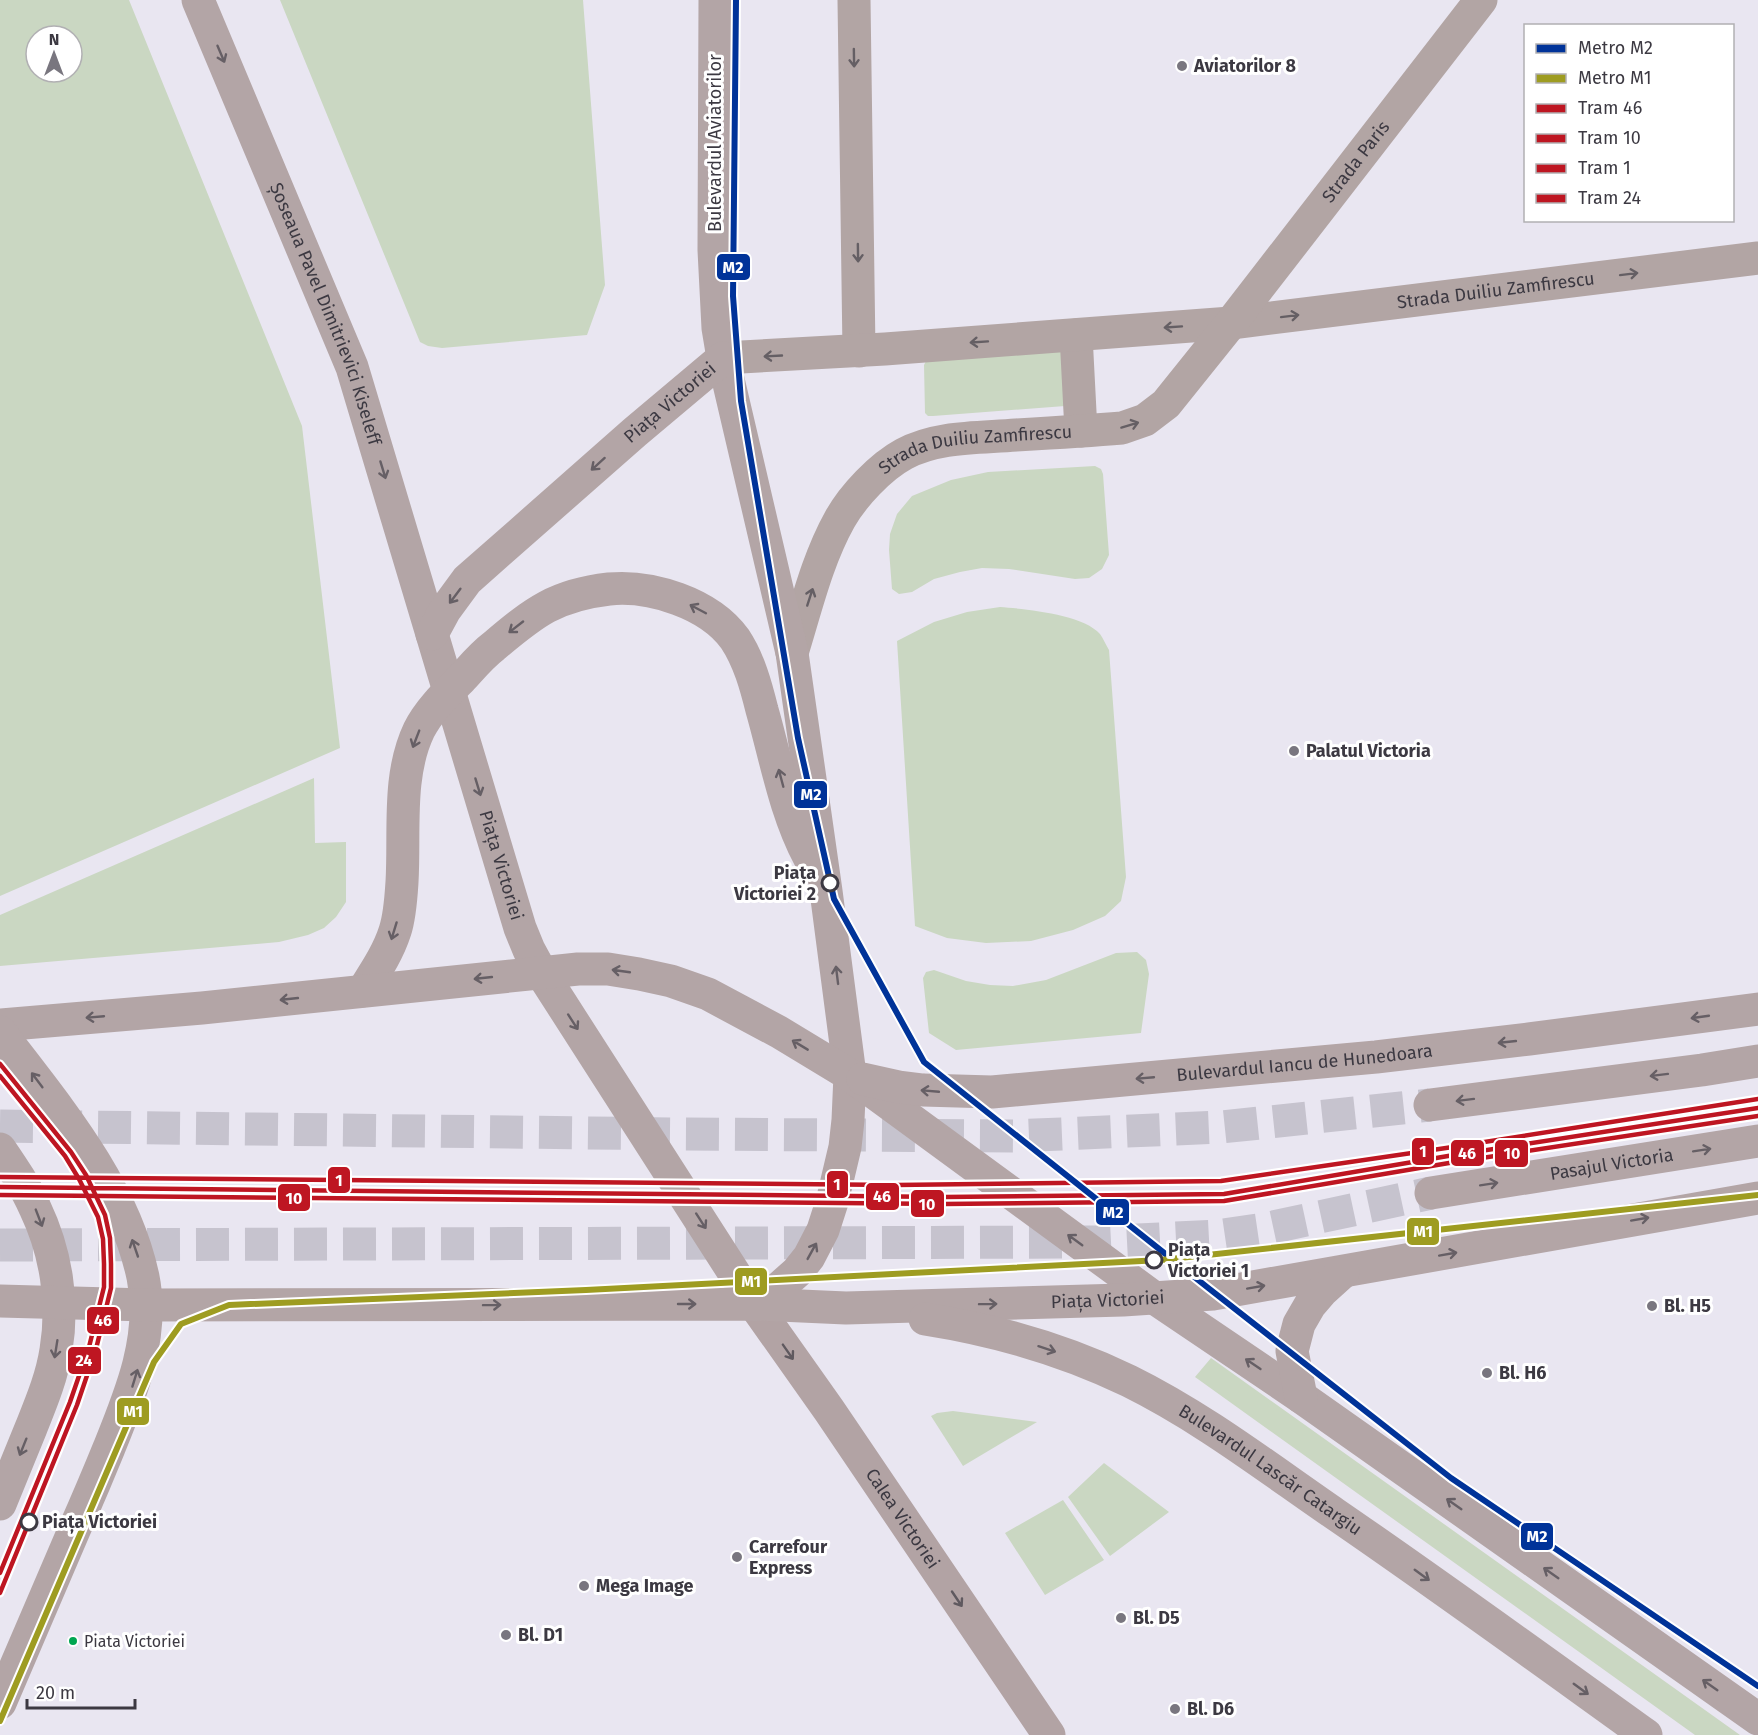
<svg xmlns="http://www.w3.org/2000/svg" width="1758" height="1735" viewBox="0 0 1758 1735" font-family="'Fira Sans',sans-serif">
	<rect width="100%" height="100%" fill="#e9e6f1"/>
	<path fill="#cad7c2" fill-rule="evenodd" d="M0,0H129L302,426L340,748L0,896ZM36,36H72V72H36Z
		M280,0H583L605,285L587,335L442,348L428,346L420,342Z
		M1064,350L1065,406L933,416H928L925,413L924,365L926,361Z
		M1095,466L1101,469L1103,474L1109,555L1102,569L1089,578L1075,579L1009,569L982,568L960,572L934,579L912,592L899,594L892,589L889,550L890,534L897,514L912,496L951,480L988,472Z
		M1000,607C1025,609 1083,614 1100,634C1103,638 1106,645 1109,650L1126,877L1121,901L1105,916L1073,930L1031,941L986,943L947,938L915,926L897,641L934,622L967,612Z
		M314,778L315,843L346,842V902L336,917L324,928L308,935L279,942L0,966V915Z
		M1137,952L1146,960L1149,974L1141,1033L956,1050L929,1033L923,978L926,972L934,970L966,981L990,985L1013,986L1046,980L1116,953Z
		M1211,1358L1740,1735H1695L1195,1377Z
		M953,1411L1037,1422L963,1466L931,1416L937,1413Z
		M1104,1463L1169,1512L1110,1556L1068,1497Z
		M1063,1500L1104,1560L1045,1595L1005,1533Z"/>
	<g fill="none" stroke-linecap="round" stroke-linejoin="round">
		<path stroke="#c6c3ce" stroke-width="33" stroke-dasharray="33 16" stroke-linecap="butt" d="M0,1126L677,1134L1014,1136L1222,1127L1430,1105
			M0,1245L1099,1242L1216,1236L1264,1229L1431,1193"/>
		<g stroke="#b2a5a4" stroke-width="33">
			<path d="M854,0L859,351"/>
			<path d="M1076,335L1081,431"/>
			<path id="s1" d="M723,358L885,349L1231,323L1758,258"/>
			<path id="s2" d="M792,653C806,608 817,560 840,519C853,496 880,467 904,454C937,436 979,438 1016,435C1051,433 1086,431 1122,428L1145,420L1166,404L1231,323L1481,0"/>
		</g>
		<path stroke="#b2a3a4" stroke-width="33" id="s3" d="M754,1304L829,1410L1049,1735"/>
		<g stroke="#b3a5a6" stroke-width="33">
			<path id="s4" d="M198,0L352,367L520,928L529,950L541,972L754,1304"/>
			<path d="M715,0L714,250L718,328L723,358L792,653L826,891L850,1075L848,1120L845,1147L832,1202L823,1230L809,1257L797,1272L779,1288L754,1304"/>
			<path id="s5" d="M432,634L445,610L467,580L635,432L723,358"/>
			<path d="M363,991C375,972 388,953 395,931C400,916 401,898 402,882C405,832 397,776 419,730C429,710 446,694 462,678C472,667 482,655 494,646C534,612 556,595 609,589C651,585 709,603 735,639C749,660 756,686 762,710C776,759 785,812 809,857"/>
			<path d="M0,1025L202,1008L578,969H608L639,974L671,981L708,994L779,1032L850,1075L1156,1299L1301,1397L1758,1719"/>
			<path d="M0,1032C56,1106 123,1183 143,1277C155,1336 131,1394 109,1448C98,1475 87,1501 75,1528C50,1586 25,1645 0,1703"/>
			<path id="s6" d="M863,1079L899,1087L923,1090L992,1092L1376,1057L1529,1039L1758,1009"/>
			<path d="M1430,1105L1702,1070L1758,1061"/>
			<path d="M0,1149C13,1168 26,1187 35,1208C56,1252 64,1302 56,1350C52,1377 41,1403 31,1428C21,1453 10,1479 0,1504"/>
			<path id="s7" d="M1431,1193L1758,1141"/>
			<path id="s8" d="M0,1301L147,1305L754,1304L846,1308L1123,1300L1213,1294L1758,1198"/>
			<path id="s9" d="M925,1319C995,1330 1065,1350 1129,1381C1202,1417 1268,1468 1335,1514C1440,1586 1543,1661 1646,1735"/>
			<path d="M1301,1397L1292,1351L1299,1324L1310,1305L1322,1291L1343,1272"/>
		</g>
		<g stroke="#fff" stroke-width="9">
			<path id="tram-1" d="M0,1064L71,1152L86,1175L105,1215L110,1238L111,1264V1288L96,1349L77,1405L0,1593
				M0,1187L944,1197L1224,1194L1448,1156L1758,1108"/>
		</g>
		<g stroke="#fff" stroke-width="9">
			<path id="tram-2" d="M0,1195L944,1204L1224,1201L1449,1163L1758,1116"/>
		</g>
		<g stroke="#fff" stroke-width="9">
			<path id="tram-3" d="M0,1177L896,1185L1221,1181L1446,1148L1758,1099"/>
		</g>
		<g stroke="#fff" stroke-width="9">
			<path id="tram-4" d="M0,1076L65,1156L79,1179L98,1217L103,1239L104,1264V1287L89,1347L70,1402L0,1573"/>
		</g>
		<use href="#tram-1" stroke="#be1622" stroke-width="4.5"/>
		<use href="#tram-2" stroke="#be1622" stroke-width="4.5"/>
		<use href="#tram-3" stroke="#be1622" stroke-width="4.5"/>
		<use href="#tram-4" stroke="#be1622" stroke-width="4.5"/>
		<g stroke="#fff" stroke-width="10">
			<path id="metro-1" d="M736,0L733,296L741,401L798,738L834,899L924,1062L1207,1287L1451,1478L1758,1686"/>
		</g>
		<g stroke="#fff" stroke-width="10">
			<path id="metro-2" d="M0,1721L154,1362L181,1324L229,1305L586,1290L1161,1260L1758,1195"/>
		</g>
		<use href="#metro-1" stroke="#039" stroke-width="6"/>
		<use href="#metro-2" stroke="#9e9c21" stroke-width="6"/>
	</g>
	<defs><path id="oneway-shaft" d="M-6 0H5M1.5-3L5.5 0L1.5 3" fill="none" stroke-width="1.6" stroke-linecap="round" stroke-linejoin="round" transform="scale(1.5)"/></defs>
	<g stroke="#665f65">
		<use href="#oneway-shaft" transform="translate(221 54) rotate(67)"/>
		<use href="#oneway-shaft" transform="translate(598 464) rotate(138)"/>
		<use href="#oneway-shaft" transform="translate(383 470) rotate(73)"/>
		<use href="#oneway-shaft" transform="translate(455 596) rotate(127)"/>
		<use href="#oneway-shaft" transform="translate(698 609) rotate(-152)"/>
		<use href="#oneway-shaft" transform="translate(516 627) rotate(142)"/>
		<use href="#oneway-shaft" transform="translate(416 739) rotate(111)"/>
		<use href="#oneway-shaft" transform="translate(781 778) rotate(-105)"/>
		<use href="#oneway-shaft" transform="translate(478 787) rotate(73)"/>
		<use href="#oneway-shaft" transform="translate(394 931) rotate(107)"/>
		<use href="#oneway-shaft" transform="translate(621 971) rotate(-172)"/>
		<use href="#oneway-shaft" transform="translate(837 975) rotate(-97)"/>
		<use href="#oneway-shaft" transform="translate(483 978) rotate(174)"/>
		<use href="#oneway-shaft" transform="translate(289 999) rotate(174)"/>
		<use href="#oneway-shaft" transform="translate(95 1017) rotate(175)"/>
		<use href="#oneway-shaft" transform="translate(1700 1017) rotate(172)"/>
		<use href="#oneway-shaft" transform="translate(573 1022) rotate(57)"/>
		<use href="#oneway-shaft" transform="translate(1507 1042) rotate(174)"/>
		<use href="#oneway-shaft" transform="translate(800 1045) rotate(-149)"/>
		<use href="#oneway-shaft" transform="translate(1659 1075) rotate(173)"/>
		<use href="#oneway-shaft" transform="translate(1145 1078) rotate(175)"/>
		<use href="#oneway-shaft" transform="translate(37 1080) rotate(-127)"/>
		<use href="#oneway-shaft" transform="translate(930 1091) rotate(-175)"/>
		<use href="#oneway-shaft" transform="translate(1465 1100) rotate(173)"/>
		<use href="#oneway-shaft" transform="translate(1702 1150) rotate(-9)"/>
		<use href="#oneway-shaft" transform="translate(1489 1184) rotate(-9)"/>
		<use href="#oneway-shaft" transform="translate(39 1218) rotate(69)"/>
		<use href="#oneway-shaft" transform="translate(1640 1219) rotate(-10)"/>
		<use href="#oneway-shaft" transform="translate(701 1221) rotate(57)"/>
		<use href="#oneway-shaft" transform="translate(1075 1240) rotate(-144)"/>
		<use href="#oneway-shaft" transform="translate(135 1248) rotate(-109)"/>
		<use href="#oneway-shaft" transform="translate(812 1251) rotate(-61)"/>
		<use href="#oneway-shaft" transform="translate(1448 1254) rotate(-10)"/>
		<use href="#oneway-shaft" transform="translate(1256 1287) rotate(-10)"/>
		<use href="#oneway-shaft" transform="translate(687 1304)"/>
		<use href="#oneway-shaft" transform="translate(988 1304) rotate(-1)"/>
		<use href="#oneway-shaft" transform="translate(492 1305) rotate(-1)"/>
		<use href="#oneway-shaft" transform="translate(56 1349) rotate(99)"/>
		<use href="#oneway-shaft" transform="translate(1047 1349) rotate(18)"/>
		<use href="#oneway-shaft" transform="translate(1253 1364) rotate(-146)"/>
		<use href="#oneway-shaft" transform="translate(135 1378) rotate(-73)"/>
		<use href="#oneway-shaft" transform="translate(23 1447) rotate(112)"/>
		<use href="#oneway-shaft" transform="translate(1454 1504) rotate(-145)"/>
		<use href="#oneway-shaft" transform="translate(1551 1573) rotate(-145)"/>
		<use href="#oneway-shaft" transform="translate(1422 1575) rotate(36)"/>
		<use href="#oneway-shaft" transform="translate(1710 1685) rotate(-145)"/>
		<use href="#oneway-shaft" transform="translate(1581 1689) rotate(36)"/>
	</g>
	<g stroke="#655f64">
		<use href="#oneway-shaft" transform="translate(854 58) rotate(89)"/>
		<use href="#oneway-shaft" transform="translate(858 253) rotate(89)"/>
		<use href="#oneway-shaft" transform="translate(1629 274) rotate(-7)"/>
		<use href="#oneway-shaft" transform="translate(1290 316) rotate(-7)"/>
		<use href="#oneway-shaft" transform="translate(1173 327) rotate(176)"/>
		<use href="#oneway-shaft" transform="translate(979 342) rotate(176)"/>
		<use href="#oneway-shaft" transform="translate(773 356) rotate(177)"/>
		<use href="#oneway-shaft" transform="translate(1130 425) rotate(-17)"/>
		<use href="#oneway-shaft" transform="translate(810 597) rotate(-72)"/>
	</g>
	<g stroke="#5f595f">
		<use href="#oneway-shaft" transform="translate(788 1352) rotate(55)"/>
		<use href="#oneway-shaft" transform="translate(957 1599) rotate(56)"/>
	</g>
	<g fill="#79767f" stroke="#fff" stroke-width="2">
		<circle cx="1182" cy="66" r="6"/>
		<circle cx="1294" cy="751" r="6"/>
		<circle cx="1652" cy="1306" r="6"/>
		<circle cx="1487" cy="1373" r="6"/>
		<circle cx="737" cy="1557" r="6"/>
		<circle cx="584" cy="1586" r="6"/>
		<circle cx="1121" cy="1618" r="6"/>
		<circle cx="506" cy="1635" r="6"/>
		<circle cx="1175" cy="1709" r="6"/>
	</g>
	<g fill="#fff" stroke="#3c3942" stroke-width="3">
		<circle cx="830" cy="883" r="8"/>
		<circle cx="1154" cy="1260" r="8"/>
		<circle cx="29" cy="1522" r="8"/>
	</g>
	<circle fill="#00a651" stroke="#fff" stroke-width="2" cx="73" cy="1641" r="5"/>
	<g text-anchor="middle" stroke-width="6" stroke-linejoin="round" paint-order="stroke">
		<g font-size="16" fill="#3c3942" stroke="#fff" text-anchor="start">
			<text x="84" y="1647">Piata Victoriei</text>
		</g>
		<g font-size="18" font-weight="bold" fill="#3c3942" stroke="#fff" text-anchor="start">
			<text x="1194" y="72">Aviatorilor 8</text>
			<text x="1306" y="757">Palatul Victoria</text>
			<text x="1664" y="1312">Bl. H5</text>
			<text x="1499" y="1379">Bl. H6</text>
			<text x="749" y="1553">Carrefour<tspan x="749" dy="21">Express</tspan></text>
			<text x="596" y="1592">Mega Image</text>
			<text x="1133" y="1624">Bl. D5</text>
			<text x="518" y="1641">Bl. D1</text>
			<text x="1187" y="1715">Bl. D6</text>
		</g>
		<g font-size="18" fill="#3c3942" stroke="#fff">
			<text transform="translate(715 143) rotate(-90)" y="6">Bulevardul Aviatorilor</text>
			<text dy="6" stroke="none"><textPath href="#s2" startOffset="814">Strada Paris</textPath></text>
			<text dy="6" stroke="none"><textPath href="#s1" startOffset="776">Strada Duiliu Zamfirescu</textPath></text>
			<text dy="6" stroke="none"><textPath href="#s4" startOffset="339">Șoseaua Pavel Dimitrievici Kiseleff</textPath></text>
			<text dy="6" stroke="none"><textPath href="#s5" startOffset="334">Piața Victoriei</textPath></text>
			<text dy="6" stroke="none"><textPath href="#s2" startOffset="306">Strada Duiliu Zamfirescu</textPath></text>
			<text dy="6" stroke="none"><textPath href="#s4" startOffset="918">Piața Victoriei</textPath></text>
			<text dy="6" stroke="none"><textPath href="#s6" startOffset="444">Bulevardul Iancu de Hunedoara</textPath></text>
			<text dy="6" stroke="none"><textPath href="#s7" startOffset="183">Pasajul Victoria</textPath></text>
			<text dy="6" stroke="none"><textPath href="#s8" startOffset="1108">Piața Victoriei</textPath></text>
			<text dy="6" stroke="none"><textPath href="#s9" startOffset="381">Bulevardul Lascăr Catargiu</textPath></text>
			<text dy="6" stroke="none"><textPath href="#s3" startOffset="261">Calea Victoriei</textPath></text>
		</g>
		<g font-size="18" font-weight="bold" fill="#3c3942" stroke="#fff" text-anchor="start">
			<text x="816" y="879" text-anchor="end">Piața<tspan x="816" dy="21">Victoriei 2</tspan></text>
			<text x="1168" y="1256">Piața<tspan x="1168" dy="21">Victoriei 1</tspan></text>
			<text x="42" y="1528">Piața Victoriei</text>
		</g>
	</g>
	<g stroke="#fff" stroke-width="2">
		<rect x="716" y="253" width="35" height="28" rx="6" fill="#039"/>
		<rect x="793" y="780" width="35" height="29" rx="6" fill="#039"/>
		<rect x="1411" y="1137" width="24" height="29" rx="6" fill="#be1622"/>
		<rect x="1450" y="1139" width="35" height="28" rx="6" fill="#be1622"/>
		<rect x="1494" y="1139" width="35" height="29" rx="6" fill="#be1622"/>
		<rect x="327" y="1166" width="24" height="28" rx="6" fill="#be1622"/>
		<rect x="826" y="1170" width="23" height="29" rx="6" fill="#be1622"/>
		<rect x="865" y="1182" width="35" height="29" rx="6" fill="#be1622"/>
		<rect x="277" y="1183" width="34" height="29" rx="6" fill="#be1622"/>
		<rect x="910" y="1189" width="35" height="29" rx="6" fill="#be1622"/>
		<rect x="1095" y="1198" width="35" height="28" rx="6" fill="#039"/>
		<rect x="1406" y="1217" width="34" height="29" rx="6" fill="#9e9c21"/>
		<rect x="734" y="1267" width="34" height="29" rx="6" fill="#9e9c21"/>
		<rect x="86" y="1306" width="34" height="29" rx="6" fill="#be1622"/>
		<rect x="67" y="1346" width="35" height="29" rx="6" fill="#be1622"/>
		<rect x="116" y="1397" width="34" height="29" rx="6" fill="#9e9c21"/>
		<rect x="1520" y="1522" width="34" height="29" rx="6" fill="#039"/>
	</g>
	<g font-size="16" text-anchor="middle" font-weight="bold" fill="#fff">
		<text x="733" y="273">M2</text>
		<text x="811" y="800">M2</text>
		<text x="1423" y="1157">1</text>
		<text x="1467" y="1159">46</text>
		<text x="1512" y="1159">10</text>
		<text x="339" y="1186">1</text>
		<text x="837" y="1190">1</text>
		<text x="882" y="1202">46</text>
		<text x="294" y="1204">10</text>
		<text x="927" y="1210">10</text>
		<text x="1113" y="1218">M2</text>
		<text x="1423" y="1237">M1</text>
		<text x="751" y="1287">M1</text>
		<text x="103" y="1326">46</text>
		<text x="84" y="1366">24</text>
		<text x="133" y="1417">M1</text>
		<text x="1537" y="1542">M2</text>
	</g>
	<rect x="1524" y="24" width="210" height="198" fill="#ffffff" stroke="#b1b0b3" stroke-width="1.5"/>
	<rect x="1536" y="44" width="30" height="9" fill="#003399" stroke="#b1b0b3" stroke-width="1.5"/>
	<text x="1578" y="54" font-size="18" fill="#3c3942">Metro M2</text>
	<rect x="1536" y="74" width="30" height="9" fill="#9e9c21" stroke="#b1b0b3" stroke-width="1.5"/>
	<text x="1578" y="84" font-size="18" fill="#3c3942">Metro M1</text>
	<rect x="1536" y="104" width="30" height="9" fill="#be1622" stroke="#b1b0b3" stroke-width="1.5"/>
	<text x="1578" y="114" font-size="18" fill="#3c3942">Tram 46</text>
	<rect x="1536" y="134" width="30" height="9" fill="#be1622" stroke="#b1b0b3" stroke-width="1.5"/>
	<text x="1578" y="144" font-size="18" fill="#3c3942">Tram 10</text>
	<rect x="1536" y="164" width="30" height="9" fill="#be1622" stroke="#b1b0b3" stroke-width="1.5"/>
	<text x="1578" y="174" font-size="18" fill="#3c3942">Tram 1</text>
	<rect x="1536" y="194" width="30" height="9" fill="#be1622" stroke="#b1b0b3" stroke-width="1.5"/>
	<text x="1578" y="204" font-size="18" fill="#3c3942">Tram 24</text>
	<g transform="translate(54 54)"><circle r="28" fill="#ffffff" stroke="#b1b0b3" stroke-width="1.5"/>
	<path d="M0-4.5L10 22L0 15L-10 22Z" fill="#79767f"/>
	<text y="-9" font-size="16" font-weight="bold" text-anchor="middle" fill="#3c3942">N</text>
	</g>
	<path d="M27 1699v9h108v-9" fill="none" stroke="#3c3942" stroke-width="3"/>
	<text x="36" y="1699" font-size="18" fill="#3c3942" stroke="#ffffff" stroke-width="4.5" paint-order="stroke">20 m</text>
</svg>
